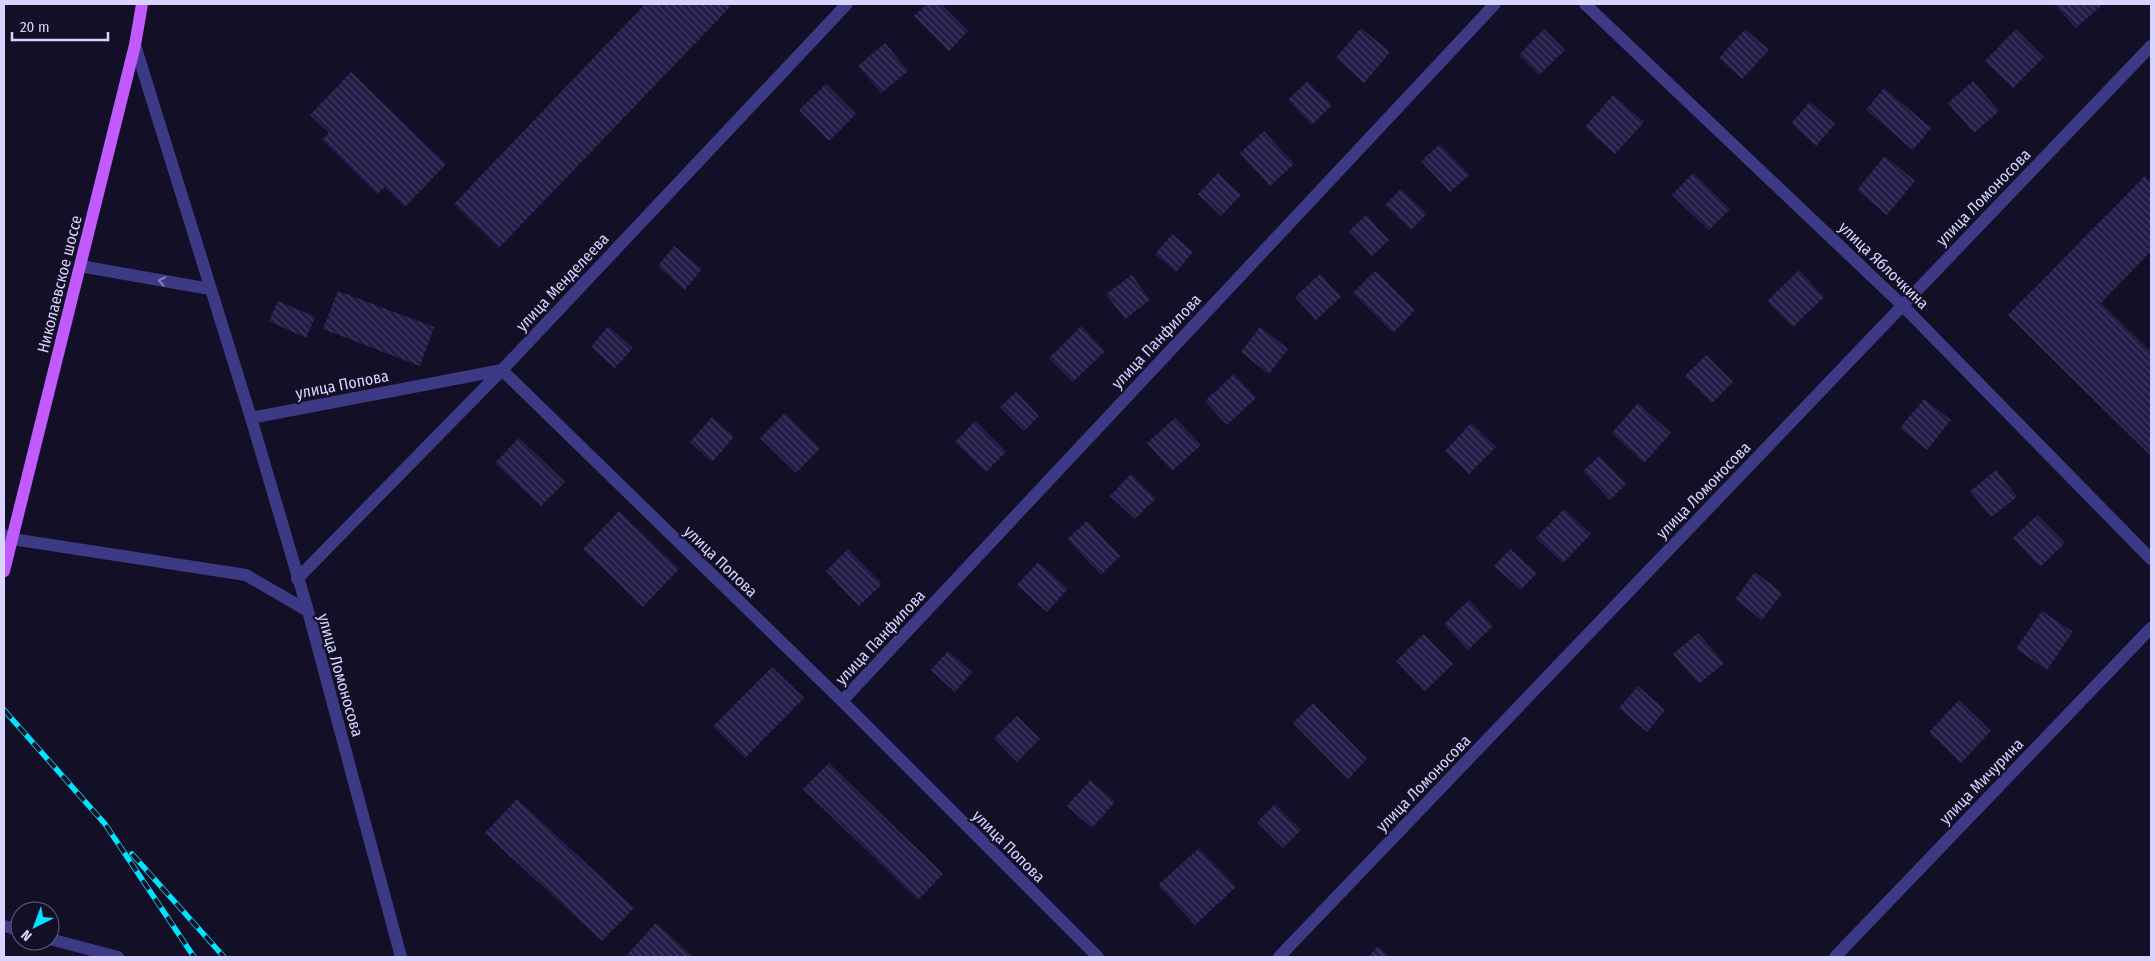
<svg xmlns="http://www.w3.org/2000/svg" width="2155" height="961" viewBox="0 0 2155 961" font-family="'Fira Sans Condensed',sans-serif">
	<defs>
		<pattern id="building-back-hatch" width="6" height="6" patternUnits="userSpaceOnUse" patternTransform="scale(1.25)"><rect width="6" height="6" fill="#241b47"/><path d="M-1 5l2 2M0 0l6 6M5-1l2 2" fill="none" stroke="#433b63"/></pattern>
	</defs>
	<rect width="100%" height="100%" fill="#130f26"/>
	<path fill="url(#building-back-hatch)" d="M645,4H726L730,7L499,248L454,204Z
		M927,4H941L968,31L949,51L914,16Z
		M2054,4H2103L2076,28Z
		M1361,28L1390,52L1364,83L1336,58Z
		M1544,29L1565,50L1539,75L1519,55Z
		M1745,29L1769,50L1742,79L1719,58Z
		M2016,29L2044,57L2013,88L1985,61Z
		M885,43L908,71L881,93L858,66Z
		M351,72L446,164L405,207L385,187L377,194L322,140L329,133L310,115Z
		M1307,81L1332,105L1312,125L1288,100Z
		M1973,81L1999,111L1974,133L1948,103Z
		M826,84L856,114L829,141L799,110Z
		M1884,88L1931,128L1913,150L1866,110Z
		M1613,95L1644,122L1615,154L1585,127Z
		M1810,102L1835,124L1816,146L1791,123Z
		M1264,131L1294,164L1270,186L1240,153Z
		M1440,144L1469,175L1450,192L1421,161Z
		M1885,156L1915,181L1887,215L1857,190Z
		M1218,173L1241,195L1221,216L1198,194Z
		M1693,173L1730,209L1709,230L1672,195Z
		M2145,176L2151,183V251L2101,303L2151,352V456L2008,315Z
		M1401,189L1427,214L1411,230L1385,205Z
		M1366,215L1389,240L1372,256L1349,231Z
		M1172,234L1193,252L1176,272L1155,254Z
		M674,246L702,269L685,290L658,266Z
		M1799,270L1824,297L1793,327L1767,301Z
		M1375,271L1415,310L1393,333L1353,293Z
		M1320,274L1341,297L1316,320L1295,297Z
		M1132,275L1150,300L1125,319L1106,294Z
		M338,291L434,327L420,366L323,329Z
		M278,301L315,317L306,338L269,321Z
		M608,326L633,348L615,368L591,347Z
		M1081,326L1105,351L1073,382L1049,358Z
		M1260,327L1288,349L1269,374L1241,352Z
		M1706,355L1733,382L1712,403L1685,376Z
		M1234,374L1256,398L1227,425L1205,401Z
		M1016,392L1039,416L1024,431L1000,407Z
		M1924,399L1951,420L1927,450L1900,428Z
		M1638,403L1671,433L1644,463L1612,433Z
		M785,413L820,448L796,473L760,438Z
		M712,417L734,437L712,462L690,442Z
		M1175,418L1201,445L1172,471L1147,443Z
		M975,421L1006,452L986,472L955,442Z
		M1471,423L1496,447L1469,474L1445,451Z
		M519,438L565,482L541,506L495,463Z
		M1599,456L1626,484L1610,500L1583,471Z
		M1996,470L2017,497L1991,517L1970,491Z
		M1131,474L1156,498L1135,519L1110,496Z
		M1564,509L1591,534L1563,563L1536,538Z
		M619,511L679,569L643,607L583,549Z
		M2037,515L2065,543L2040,567L2013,538Z
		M1087,521L1120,556L1101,575L1067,539Z
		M848,549L882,584L859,606L826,571Z
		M1510,549L1537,573L1521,590L1494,566Z
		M1038,562L1068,589L1047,612L1017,585Z
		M1755,572L1782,593L1762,620L1735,599Z
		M1469,600L1493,626L1468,650L1444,624Z
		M2042,611L2073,632L2047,670L2016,649Z
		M1698,633L1724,663L1699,684L1673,654Z
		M1424,634L1453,664L1425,691L1396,661Z
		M948,651L972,672L955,692L931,670Z
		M772,667L804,698L745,758L713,726Z
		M1638,686L1665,710L1647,732L1619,708Z
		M1959,700L1991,731L1961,763L1929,732Z
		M1313,703L1367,759L1348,779L1293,723Z
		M1017,716L1040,739L1017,762L994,738Z
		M829,763L943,874L918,900L803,789Z
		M1090,780L1115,802L1092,828L1067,806Z
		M517,799L634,908L602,941L485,833Z
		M1275,804L1301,830L1283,848L1257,822Z
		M1199,848L1236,887L1195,925L1158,885Z
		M656,923L692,956L691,957H625Z
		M1378,946L1390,957H1368Z"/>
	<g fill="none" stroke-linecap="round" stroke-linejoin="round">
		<path stroke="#3d3a85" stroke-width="12" d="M4,926L20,930
			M50,939L118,957"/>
		<path stroke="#3d3a85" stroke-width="12" d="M1585,4L1902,305L2151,559
			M135,45L251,418L308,611
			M80,266L210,289
			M251,418L502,370L842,701L1098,957
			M297,579L502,370L847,4
			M842,701L1495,4
			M1835,957L2151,628"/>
		<path stroke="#3d3a85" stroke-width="12" d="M4,535L12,539L246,575L308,611L401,957
			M1279,957L2151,46"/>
		<path stroke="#c25bff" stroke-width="12" d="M4,571L135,45L142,4"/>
		<g stroke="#00e5ff" stroke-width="5.5">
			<path id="rail" d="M4,710L105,824L194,957
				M132,854L224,957"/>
		</g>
		<use href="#rail" stroke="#130f26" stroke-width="4" stroke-dasharray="11" stroke-linecap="butt"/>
	</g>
	<defs><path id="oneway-chevron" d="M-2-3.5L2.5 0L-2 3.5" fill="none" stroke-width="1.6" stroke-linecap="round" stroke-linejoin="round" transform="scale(1.25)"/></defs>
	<use stroke="#837fbc" href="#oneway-chevron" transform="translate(162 281) rotate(-170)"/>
	<g text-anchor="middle" stroke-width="4.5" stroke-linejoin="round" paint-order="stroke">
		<g font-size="16" fill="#d9d4ff" stroke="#130f26">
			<text transform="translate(1983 197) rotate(-46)" y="6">улица Ломоносова</text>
			<text transform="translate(1884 265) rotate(44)" y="6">улица Яблочкина</text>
			<text transform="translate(562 282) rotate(-47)" y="6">улица Менделеева</text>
			<text transform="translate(59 284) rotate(-76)" y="6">Николаевское шоссе</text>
			<text transform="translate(1156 341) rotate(-47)" y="6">улица Панфилова</text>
			<text transform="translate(342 384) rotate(-11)" y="6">улица Попова</text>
			<text transform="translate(1703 490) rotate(-46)" y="6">улица Ломоносова</text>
			<text transform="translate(721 561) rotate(44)" y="6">улица Попова</text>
			<text transform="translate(880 637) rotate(-47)" y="6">улица Панфилова</text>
			<text transform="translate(341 675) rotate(74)" y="6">улица Ломоносова</text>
			<text transform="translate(1981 781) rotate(-46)" y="6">улица Мичурина</text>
			<text transform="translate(1423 783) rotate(-46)" y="6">улица Ломоносова</text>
			<text transform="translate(1009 846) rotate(45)" y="6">улица Попова</text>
		</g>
	</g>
	<rect width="2155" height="961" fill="none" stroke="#d9d4ff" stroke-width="10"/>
	<g transform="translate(35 926) rotate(222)"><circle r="24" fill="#130f26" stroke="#625e7d"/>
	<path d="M0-4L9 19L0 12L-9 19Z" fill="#00e5ff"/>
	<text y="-8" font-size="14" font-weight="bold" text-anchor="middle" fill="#d9d4ff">N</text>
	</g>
	<path d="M12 32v8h96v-8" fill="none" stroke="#d9d4ff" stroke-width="2.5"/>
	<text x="20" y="32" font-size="15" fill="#d9d4ff" stroke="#130f26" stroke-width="4" paint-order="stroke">20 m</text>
</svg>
